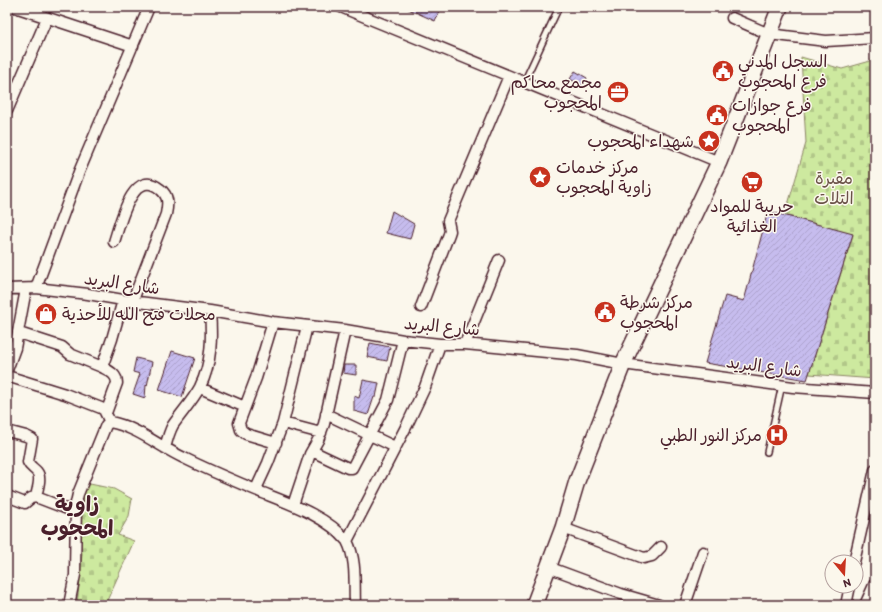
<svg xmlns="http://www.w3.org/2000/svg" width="882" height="612" viewBox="0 0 882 612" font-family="Itim,'Playpen Sans Arabic',sans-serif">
	<defs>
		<pattern id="cemetery-stones" width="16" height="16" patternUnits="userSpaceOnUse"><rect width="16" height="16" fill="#cde99f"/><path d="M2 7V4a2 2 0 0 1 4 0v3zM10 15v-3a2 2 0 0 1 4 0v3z" fill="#b2c789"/></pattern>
		<pattern id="building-hatch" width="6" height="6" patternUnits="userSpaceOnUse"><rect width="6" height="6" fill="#c6bcee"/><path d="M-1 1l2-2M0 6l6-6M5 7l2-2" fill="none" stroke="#aca1cc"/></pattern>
	</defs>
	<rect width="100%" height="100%" fill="#fbf7ec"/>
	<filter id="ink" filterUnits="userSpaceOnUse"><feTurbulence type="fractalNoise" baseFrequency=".025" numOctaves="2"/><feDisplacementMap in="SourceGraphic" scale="8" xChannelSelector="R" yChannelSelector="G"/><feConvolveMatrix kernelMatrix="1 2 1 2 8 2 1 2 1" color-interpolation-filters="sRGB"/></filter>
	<g filter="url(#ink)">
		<path fill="url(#cemetery-stones)" stroke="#8c8465" d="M801,57L842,69L867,62L875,58V379L809,374L853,235L785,215L806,143Z
			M90,484L114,489L132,499L129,516L118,535L134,541L105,605H77L82,554L77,516L85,486Z"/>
		<path fill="url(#building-hatch)" stroke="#4a1f2b" d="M404,7H441L435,21Z
			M575,71L587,78L583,86L570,79Z
			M392,211L414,224L410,239L386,233Z
			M768,211L853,234L807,380L705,363L725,296L744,301Z
			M370,343L390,347L387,361L367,357Z
			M172,351L195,358L182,397L159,390Z
			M136,358L152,362L147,386L146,385L145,398L133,394L140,374L133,372Z
			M344,365H356V375L343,373Z
			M363,380L379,383L376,397H374L368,415L354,411V396L359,398Z"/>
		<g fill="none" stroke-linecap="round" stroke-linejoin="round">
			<g stroke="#4a1f2b" stroke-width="8">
				<path id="lane" d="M524,82L559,7
					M767,452L782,385"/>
			</g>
			<g stroke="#4a1f2b" stroke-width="13">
				<path id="street" d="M15,7L133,46
					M341,7L719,162
					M732,18L769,34L826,41L875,38
					M7,111L47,18
					M114,242C120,224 133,166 160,189C169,196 168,204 166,214L133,300
					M36,288L79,172L149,7
					M7,289L36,288L88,294L123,300L210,311L273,322L345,330L403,340L440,344H465L577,355L623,364L793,387L875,393
					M421,307L449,234L450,231L448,221L509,76
					M273,322L256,378L239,423L241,430L246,434L276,443
					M19,333L62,347L70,354L102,367
					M465,344L499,260
					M7,370L15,348L26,289
					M7,376L65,394L101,408L104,410L108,418
					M200,388L245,407
					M106,413L117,383C117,374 109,371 102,367L112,339L123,300
					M326,414L395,447
					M283,423L321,433
					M7,431L26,436L32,439L28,462C30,467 34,468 37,472C42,478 37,490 36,497
					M165,448C167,440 169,432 173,425C182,412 193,400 200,387C212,363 212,337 210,311
					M312,451L348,468H352L388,400L403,340
					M256,489L268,463L283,423L307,326
					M7,496L25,503L31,498L36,497L75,512
					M293,505L310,454L318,440L324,424L345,330
					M563,528L644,558L652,556L661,547
					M854,562L875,470
					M548,567L621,594L659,605
					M69,605L75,575L76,503L78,494L106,425L110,422C137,427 160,447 184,458C210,471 237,482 263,493C291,504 328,517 347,541
					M355,605C354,584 357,560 347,541L407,425L425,387L440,344
					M685,605L703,552
					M846,605L850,586
					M865,605L875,583"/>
			</g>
			<g stroke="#4a1f2b" stroke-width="18">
				<path id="secondary" d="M534,605L563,528L577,481L623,364L719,162L780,7"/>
			</g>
			<use href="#lane" stroke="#fbf7ec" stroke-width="5"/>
			<use href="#street" stroke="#fbf7ec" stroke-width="10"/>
			<use href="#secondary" stroke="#fbf7ec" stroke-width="15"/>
		</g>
	</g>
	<defs>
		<g id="civic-disc" transform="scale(1.15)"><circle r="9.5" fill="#c8321e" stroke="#fbf7ec"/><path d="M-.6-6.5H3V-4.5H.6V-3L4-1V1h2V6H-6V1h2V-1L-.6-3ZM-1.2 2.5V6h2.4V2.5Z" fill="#fff"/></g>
		<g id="office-disc" transform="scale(1.15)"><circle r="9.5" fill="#c8321e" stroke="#fbf7ec"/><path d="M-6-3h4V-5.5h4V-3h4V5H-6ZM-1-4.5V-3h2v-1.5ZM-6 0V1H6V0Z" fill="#fff"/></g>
		<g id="sight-disc" transform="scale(1.15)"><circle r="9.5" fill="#c8321e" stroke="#fbf7ec"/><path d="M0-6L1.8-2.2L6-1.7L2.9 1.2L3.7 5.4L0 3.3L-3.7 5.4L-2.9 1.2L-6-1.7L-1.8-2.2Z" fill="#fff"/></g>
		<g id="supermarket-disc" transform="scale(1.15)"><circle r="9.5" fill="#c8321e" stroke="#fbf7ec"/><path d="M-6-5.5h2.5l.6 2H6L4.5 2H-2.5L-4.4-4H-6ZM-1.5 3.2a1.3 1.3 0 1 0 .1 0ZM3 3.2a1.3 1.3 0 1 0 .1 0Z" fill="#fff"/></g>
		<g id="shop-disc" transform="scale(1.15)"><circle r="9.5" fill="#c8321e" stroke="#fbf7ec"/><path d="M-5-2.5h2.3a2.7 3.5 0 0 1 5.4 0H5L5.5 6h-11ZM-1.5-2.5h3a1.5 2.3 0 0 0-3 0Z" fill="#fff"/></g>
		<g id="hospital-disc" transform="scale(1.15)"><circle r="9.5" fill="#c8321e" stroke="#fbf7ec"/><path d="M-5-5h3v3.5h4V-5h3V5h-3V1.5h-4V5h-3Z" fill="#fff"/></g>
	</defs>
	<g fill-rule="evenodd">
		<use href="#civic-disc" x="723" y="71"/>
		<use href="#office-disc" x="618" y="92"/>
		<use href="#civic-disc" x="717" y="115"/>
		<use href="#sight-disc" x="709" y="141"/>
		<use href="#sight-disc" x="540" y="177"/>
		<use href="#supermarket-disc" x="752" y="182"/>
		<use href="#civic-disc" x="605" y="312"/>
		<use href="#shop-disc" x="46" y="314"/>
		<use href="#hospital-disc" x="777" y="435"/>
	</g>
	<g text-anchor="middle" stroke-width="3" stroke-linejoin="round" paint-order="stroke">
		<g font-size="17" fill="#4a1f2b" stroke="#fbf7ec" text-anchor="start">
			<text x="738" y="67">السجل المدني<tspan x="738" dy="20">فرع المحجوب</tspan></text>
			<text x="602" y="88" text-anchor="end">مجمع محاكم<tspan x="602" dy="20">المحجوب</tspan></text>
			<text x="732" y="111">فرع جوازات<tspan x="732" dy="20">المحجوب</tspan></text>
			<text x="694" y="147" text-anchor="end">شهداء المحجوب</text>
			<text x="556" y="173">مركز خدمات<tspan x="556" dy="20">زاوية المحجوب</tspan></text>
			<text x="752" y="212" text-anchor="middle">حريبة للمواد<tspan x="752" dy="20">الغذائية</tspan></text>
			<text x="620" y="308">مركز شرطة<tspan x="620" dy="20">المحجوب</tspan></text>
			<text x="62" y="320">محلات فتح الله للأحذية</text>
			<text x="762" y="441" text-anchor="end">مركز النور الطبي</text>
		</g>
		<g font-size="17" fill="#6b5248" stroke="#fbf7ec">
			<text x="834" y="184">مقبرة<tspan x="834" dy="20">التلات</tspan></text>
		</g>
		<g font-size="17" fill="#4a1f2b" stroke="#fbf7ec">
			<text transform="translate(122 283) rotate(8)" y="6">شارع البريد</text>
			<text transform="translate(442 326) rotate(5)" y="6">شارع البريد</text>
			<text transform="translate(764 366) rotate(7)" y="6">شارع البريد</text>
		</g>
		<g font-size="21" font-weight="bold" fill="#4a1f2b" stroke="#fbf7ec">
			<text x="77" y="511">زاوية<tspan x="77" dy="24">المحجوب</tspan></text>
		</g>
	</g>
	<rect width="882" height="612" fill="none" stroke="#fbf7ec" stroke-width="24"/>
	<rect x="12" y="12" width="858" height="588" fill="none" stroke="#4a1f2b" stroke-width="1.5" filter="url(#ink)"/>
	<g transform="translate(844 574) rotate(162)"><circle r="19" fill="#fbf7ec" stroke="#b4a19f"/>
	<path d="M0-3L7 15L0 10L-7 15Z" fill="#c8321e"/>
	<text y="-6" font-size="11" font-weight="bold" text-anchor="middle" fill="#4a1f2b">N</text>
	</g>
</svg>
